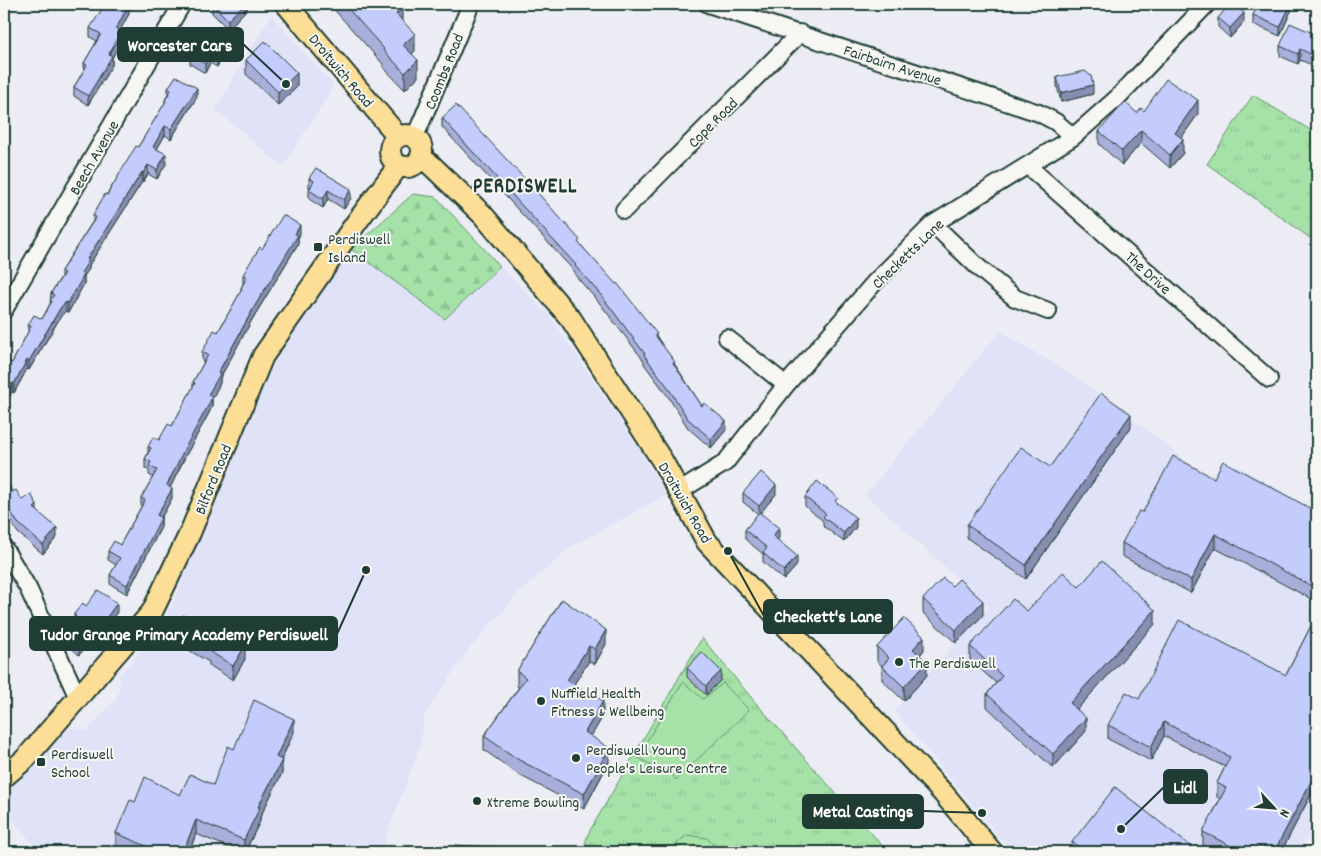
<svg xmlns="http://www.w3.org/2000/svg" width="1321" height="856" viewBox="0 0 1321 856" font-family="Dekko,sans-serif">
	<defs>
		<pattern id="grass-tufts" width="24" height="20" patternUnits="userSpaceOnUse" patternTransform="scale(1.25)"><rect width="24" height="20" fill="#a6e2a8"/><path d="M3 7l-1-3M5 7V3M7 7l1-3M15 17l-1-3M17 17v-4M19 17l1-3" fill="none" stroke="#8ec391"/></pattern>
		<pattern id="forest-firs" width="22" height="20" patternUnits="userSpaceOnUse" patternTransform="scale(1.25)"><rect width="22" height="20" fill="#a6e2a8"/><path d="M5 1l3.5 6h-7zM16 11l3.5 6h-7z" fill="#8ec391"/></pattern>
	</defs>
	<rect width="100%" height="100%" fill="#ecedf4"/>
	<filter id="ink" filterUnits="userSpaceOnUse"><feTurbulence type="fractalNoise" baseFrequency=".02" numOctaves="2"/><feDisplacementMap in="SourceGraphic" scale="10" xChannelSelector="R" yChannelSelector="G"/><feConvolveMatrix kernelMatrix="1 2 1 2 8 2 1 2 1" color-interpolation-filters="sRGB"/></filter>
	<g filter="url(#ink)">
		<path fill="#e0e3f7" d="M271,15L334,86L283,167L215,109Z
			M351,249L445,318L500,266L549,315L639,448L666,495L571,547L520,592L470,648L424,715L421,744L386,837L384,852H40L17,826L4,806V789L70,727L87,731L117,698L120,686L119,676L157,631L173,603L253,407L274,364L312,305Z
			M1000,331L1069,373L1095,391L1207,476L1234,464L1317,512V829L1296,852H1012L894,711L989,607L865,495Z"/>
		<path fill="url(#grass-tufts)" stroke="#62906e" d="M1253,95L1317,134V243L1207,164Z
			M702,638L755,702L888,852H590L585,844L588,834Z"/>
		<path fill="url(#forest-firs)" stroke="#62906e" d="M413,194L436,197L500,266L445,319L351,249Z"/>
		<path fill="#a6e2a8" stroke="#62906e" d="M683,682L703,699L723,683L749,710L676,780L670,772L667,774L637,757Z
			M687,835L707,838L720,852H667Z"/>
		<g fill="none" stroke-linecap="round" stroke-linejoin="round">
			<g stroke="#1f3d34" stroke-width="20">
				<path id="minor" d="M708,4L1039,113L1056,122L1073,137
					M415,137L471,4
					M1028,166L1269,379
					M624,210L800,33
					M933,224L979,268L1015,298L1048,311
					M4,310L182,4
					M727,338L786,385
					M680,491L725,463L786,385L874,283L933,224L1073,137L1116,99L1207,4
					M4,548L28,588L78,698"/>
			</g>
			<g stroke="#1f3d34" stroke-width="24">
				<path id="major" d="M286,4L391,128L396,137
					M390 151a16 16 0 1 1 32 0a16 16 0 1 1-32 0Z
					M420,158L430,164L483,215L571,319L663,462L707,542L943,793L992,852
					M4,777L25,759L152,612L190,533L263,356L356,223L399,165"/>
			</g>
			<use href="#minor" stroke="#f6f6f2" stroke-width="16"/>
			<use href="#major" stroke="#fcde96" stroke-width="20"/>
		</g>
		<path fill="#a9afda" stroke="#1f3d34" d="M212,4H247V9L228,29L212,13Z
			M329,4H397L402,21L415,51L412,53L418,77L405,90L383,67V64Z
			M1291,4V11L1280,36L1253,24V15Z
			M129,14L119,31L121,42L112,58V65L88,105L74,96V87L84,70V63L97,41L90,37V28Z
			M1218,18L1244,22L1230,38L1218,27Z
			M1317,30V67L1300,60L1298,64L1280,56V46L1315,34Z
			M224,46V55L217,67L210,63L205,73L190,64V55Z
			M246,60L297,87L278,105L246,74Z
			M1057,77L1093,94L1061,102L1057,86Z
			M168,88L197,97L171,139L165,135L157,149L166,164L157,179L148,174L143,182H142L89,265V269L84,276V284L68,313L66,311L61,316L29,370L27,369L14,393L12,392V363L28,332V325L42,319L50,304L51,293L61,277V271L93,221V215L138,147L165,103V100L168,94Z
			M1144,111L1198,114L1181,138L1183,153L1170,168L1141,143L1122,165L1099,144V131L1137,113Z
			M442,118L580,244L657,337L702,406L726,430L711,448L688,428L667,395L644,364V361L601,305L575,275V272L442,127Z
			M309,178L351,198L344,209L328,199L323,208L309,199V190L310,188H309Z
			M300,234L298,238V244L253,318L220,378V383L212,399V406L209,413L185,457L170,488L172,498L161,518V527L127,594L110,584V575L116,565L108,560V551L120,545L141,507V498L153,477L149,475V470L145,468V459L148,453V447L159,440L172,426L193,387V382L204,362L202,361V352L218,332L241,291V288L243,284V275L262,249Z
			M1131,427L1026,579L967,538V525L1050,467Z
			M4,474L12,492L37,511L57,537L43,554L18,533L4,511Z
			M1214,478L1317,512V602L1215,548L1191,593L1122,556V543L1143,512Z
			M743,493L776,494L760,513L779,538L777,539L797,565L784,580L763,562V554L745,539V530L758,514L743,502Z
			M805,497L838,503L856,527L844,542L823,526V521L805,506Z
			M952,586L983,615L956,643L923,613V599Z
			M1079,587L1155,624L1077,709L1086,731L1053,768L987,707V694L996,683L970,660V646L1027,611Z
			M562,599L606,644L595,664L589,661L574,684L603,716L591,736L609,762L584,809L519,775L484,750V736L519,687L517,686V671Z
			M86,606L117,612L107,626H106L79,655L63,640V631L74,618V614Z
			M1317,614V783L1281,852H1217L1203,845V832L1220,799L1217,797V783L1225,767L1164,736L1151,761L1108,739V725L1139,699L1286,675Z
			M175,629L218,636L245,659L233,680L209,665V662L175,642Z
			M877,647L924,650L920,655L927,675L904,701L882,680V666L877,661Z
			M687,668L721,680L706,695L687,677Z
			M294,732L281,760L282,773L260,817V821L245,852H240L196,834L189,852H130L116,846V833L135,802L180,795L213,785L234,749Z
			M1072,842L1198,852H1072Z"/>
		<path fill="#898eb1" stroke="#1f3d34" d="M129,4V14L116,38V29Z
			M244,4H247V9L228,29V20Z
			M1291,4V11L1280,36V27Z
			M402,9V26L396,14Z
			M1244,13V22L1230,38V28Z
			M121,32V42L112,58V65L88,105V96Z
			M415,34V51L403,62V45Z
			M224,46V55L217,67V58Z
			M1300,49V60L1298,64V54Z
			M210,54V63L205,73V64Z
			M418,60V77L405,90V73Z
			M297,73V87L278,105V92Z
			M1093,85V94L1061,102V93Z
			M197,88V97L171,139V129Z
			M1198,100V114L1175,147V133Z
			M165,126V135L153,156V147Z
			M1141,130V143L1122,165V151Z
			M1183,139V153L1170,168V155Z
			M166,154V164L157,179V170Z
			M148,165V174L143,182V173Z
			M142,172V182L89,265V269L84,276V284L68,313V303L87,259Z
			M351,189V198L344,209V200Z
			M328,190V199L323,208V199Z
			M300,225V234L298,238V244L253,318L220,378V383L212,399V406L209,413L185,457L167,494V485L218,373L253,309Z
			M66,302V311L61,316L29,370V361L61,307Z
			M27,360V369L14,393V384Z
			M12,383V392L4,407V398Z
			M1131,414V427L1026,579V565Z
			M726,421V430L711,448V439Z
			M776,485V494L759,515V506Z
			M172,489V498L161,518V527L127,594V585L157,515Z
			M37,505V514L34,508Z
			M856,518V527L844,542V533Z
			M57,528V537L43,554V545Z
			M779,528V538L773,545V536Z
			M1215,534V548L1191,593V580Z
			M797,556V565L784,580V571Z
			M983,601V615L956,643V630Z
			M117,603V612L107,626V617Z
			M1155,610V624L1070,717V703Z
			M106,617V626L79,655V646Z
			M606,630V644L595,664V649Z
			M924,637V650L913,662V649Z
			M245,646V659L233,680V666Z
			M589,646V661L567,695V680Z
			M927,662V675L904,701V687Z
			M721,671V680L706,695V686Z
			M603,701V716L585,747V732Z
			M1086,718V731L1053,768V754Z
			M294,719V732L276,771V757Z
			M1164,722V736L1151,761V747Z
			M609,748V762L584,809V794Z
			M282,760V773L260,817V821L245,852H244V840L258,807Z
			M1317,770V783L1281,852H1274Z
			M196,820V834L189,852H183Z
			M1259,846V852H1256Z"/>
		<path fill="#c4cbfd" stroke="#1f3d34" d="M105,4H129L116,29L121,32L109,54L112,56L88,96L74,87L87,65L84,63L101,34L90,28Z
			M212,4H244L228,20Z
			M344,4H397L402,9L396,14L415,34L403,45L418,60L405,73L383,50L384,49Z
			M1230,4H1234L1244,13L1230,28L1218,18Z
			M1258,4H1291L1280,27L1253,15Z
			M1290,23L1315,34L1317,30V57L1300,49L1298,54L1280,46Z
			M204,33L224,46L217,58L210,54L205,64L190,55Z
			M265,41L297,73L278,92L246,60Z
			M1085,71L1091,76L1093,85L1061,93L1057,77Z
			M176,76L197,88L171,129L165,126L153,147L166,154L157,170L148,165L143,173L142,172L87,259L89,260L81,273L84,275L68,303L66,302L61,307L29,361L27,360L14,384L12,383L4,398V370L9,361L12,363L31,326L28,325L34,315L42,319L52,301L50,300L54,295L51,293L64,273L61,271L96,217L93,215L105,194L107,195L136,146L138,147L166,101L165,100L171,90L168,88Z
			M1166,79L1198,100L1175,133L1183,139L1170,155L1141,130L1122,151L1099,131L1125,102L1137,113L1141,108L1144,111Z
			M456,105L535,190L580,240L578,242L616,284L617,283L657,334L655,335L675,362L673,363L702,406L704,403L726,421L711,439L688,419L667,386L644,355L645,354L601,295L575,266L576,265L442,118Z
			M316,168L351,189L344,200L328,190L323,199L309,190L314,181L309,178Z
			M283,215L300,225L295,234L298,235L253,309L218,373L220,374L208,395L212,397L209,404L185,448L167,485L172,489L157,515L161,518L127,585L110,575L120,558L108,551L114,541L120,545L145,500L141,498L157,470L149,466L151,462L145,459L151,448L148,447L153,437L159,440L168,424L172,426L195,383L193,382L208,355L202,352L214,330L218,332L242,289L241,288L247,277L243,275L248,266L260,247L262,249Z
			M1101,393L1131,414L1026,565L967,525L1021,447L1050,467Z
			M1173,456L1214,478L1223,461L1317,512V589L1215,534L1191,580L1122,543L1139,511L1143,512Z
			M761,472L776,485L759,506L743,493Z
			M4,474L12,492L16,490L22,500L31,494L37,505L34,508L57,528L43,545L18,523L4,502Z
			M817,481L838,498L835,501L856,518L844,533L823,517L826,514L805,497Z
			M759,512L779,528L773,536L797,556L784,571L763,553L767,548L745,530Z
			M1102,561L1155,610L1070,703L1086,718L1053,754L987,694L1002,676L970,646L1013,599L1027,611L1063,572L1079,587Z
			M943,578L952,586L959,579L983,601L956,630L923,599Z
			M98,590L117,603L107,617H106L79,646L63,631L76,616L74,614L83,603L86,606Z
			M562,599L606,630L595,649L589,646L567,680L603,701L585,732L609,748L584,794L519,760L484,736L526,678L517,671Z
			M1317,614V770L1274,852H1272L1259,846L1256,852H1243L1203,832L1226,788L1217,783L1230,757L1164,722L1151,747L1108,725L1126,692L1139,699L1179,620L1286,675Z
			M183,615L218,636L221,631L245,646L233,666L209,651L210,649L175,629Z
			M904,618L924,637L913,649L927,662L904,687L882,666L889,658L877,647Z
			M702,652L721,671L706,686L687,668Z
			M254,700L294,719L276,757L282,760L258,807H260L244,840L196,820L183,852H160L116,833L130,800L135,802L145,777L180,795L190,774L213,785L228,746L234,749Z
			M1115,787L1198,852H1086L1072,842Z
			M455,845L569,851V852H455Z"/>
	</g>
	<g fill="#1f3d34" stroke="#f6f6f2" stroke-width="2">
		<rect x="313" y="242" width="10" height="10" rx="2.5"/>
		<circle cx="899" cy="662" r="5"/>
		<circle cx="541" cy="701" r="5"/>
		<circle cx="576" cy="758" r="5"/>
		<rect x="36" y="757" width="10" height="10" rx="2.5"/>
		<circle cx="477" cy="801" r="5"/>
	</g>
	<g text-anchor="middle" stroke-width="4" stroke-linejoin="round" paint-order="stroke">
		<g font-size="16" fill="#1f3d34" stroke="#f6f6f2">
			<text transform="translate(893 64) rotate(18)" y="6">Fairbairn Avenue</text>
			<text transform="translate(342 70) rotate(50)" y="6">Droitwich Road</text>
			<text transform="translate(443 71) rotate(-68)" y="6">Coombs Road</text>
			<text transform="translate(712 122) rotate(-45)" y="6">Cope Road</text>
			<text transform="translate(93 157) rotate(-60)" y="6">Beech Avenue</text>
			<text transform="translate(907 253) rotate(-44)" y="6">Checketts Lane</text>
			<text transform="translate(1149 272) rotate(42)" y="6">The Drive</text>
			<text transform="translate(212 479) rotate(-68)" y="6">Bilford Road</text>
			<text transform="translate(686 502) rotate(60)" y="6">Droitwich Road</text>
		</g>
		<g font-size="16" fill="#1f3d34" stroke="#f6f6f2" text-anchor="start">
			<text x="328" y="244">Perdiswell<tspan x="328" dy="18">Island</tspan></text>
			<text x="909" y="668">The Perdiswell</text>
			<text x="551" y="698">Nuffield Health<tspan x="551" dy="18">Fitness &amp; Wellbeing</tspan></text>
			<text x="586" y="755">Perdiswell Young<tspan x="586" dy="18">People's Leisure Centre</tspan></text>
			<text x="51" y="759">Perdiswell<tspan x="51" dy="18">School</tspan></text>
			<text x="487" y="807">Xtreme Bowling</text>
		</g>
		<g font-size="21" font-weight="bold" letter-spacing="1" fill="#1f3d34" stroke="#f6f6f2">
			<text x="525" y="192">PERDISWELL</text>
		</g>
	</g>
	<path fill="none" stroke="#1f3d34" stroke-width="2" d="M286 84L243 44M728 551L764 616M366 570L337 634M1121 829L1164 787M982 813L923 811"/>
	<g fill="#1f3d34" stroke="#f6f6f2" stroke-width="2">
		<circle cx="286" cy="84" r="5"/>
		<circle cx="728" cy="551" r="5"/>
		<circle cx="366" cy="570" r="5"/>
		<circle cx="1121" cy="829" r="5"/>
		<circle cx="982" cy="813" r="5"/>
	</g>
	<g fill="#1f3d34" stroke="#1f3d34" stroke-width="2">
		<rect x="118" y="28" width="125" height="33" rx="5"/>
		<rect x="764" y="600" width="128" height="33" rx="5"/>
		<rect x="30" y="617" width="307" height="33" rx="5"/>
		<rect x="1164" y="770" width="43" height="33" rx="5"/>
		<rect x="803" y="795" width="120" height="33" rx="5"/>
	</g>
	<g font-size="18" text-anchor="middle" font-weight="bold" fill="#fff">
		<text x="180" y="51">Worcester Cars</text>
		<text x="828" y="622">Checkett's Lane</text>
		<text x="184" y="640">Tudor Grange Primary Academy Perdiswell</text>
		<text x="1185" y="793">Lidl</text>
		<text x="863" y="817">Metal Castings</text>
	</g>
	<rect width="1321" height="856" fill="none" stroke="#f6f6f2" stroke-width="20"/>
	<rect x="10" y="10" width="1301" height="836" fill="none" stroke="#1f3d34" stroke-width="2" filter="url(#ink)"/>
	<g transform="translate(1274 808) rotate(116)" stroke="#f6f6f2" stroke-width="4" paint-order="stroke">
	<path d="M0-4L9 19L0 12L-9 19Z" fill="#1f3d34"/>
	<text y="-8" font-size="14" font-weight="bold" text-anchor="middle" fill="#1f3d34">N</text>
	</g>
</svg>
